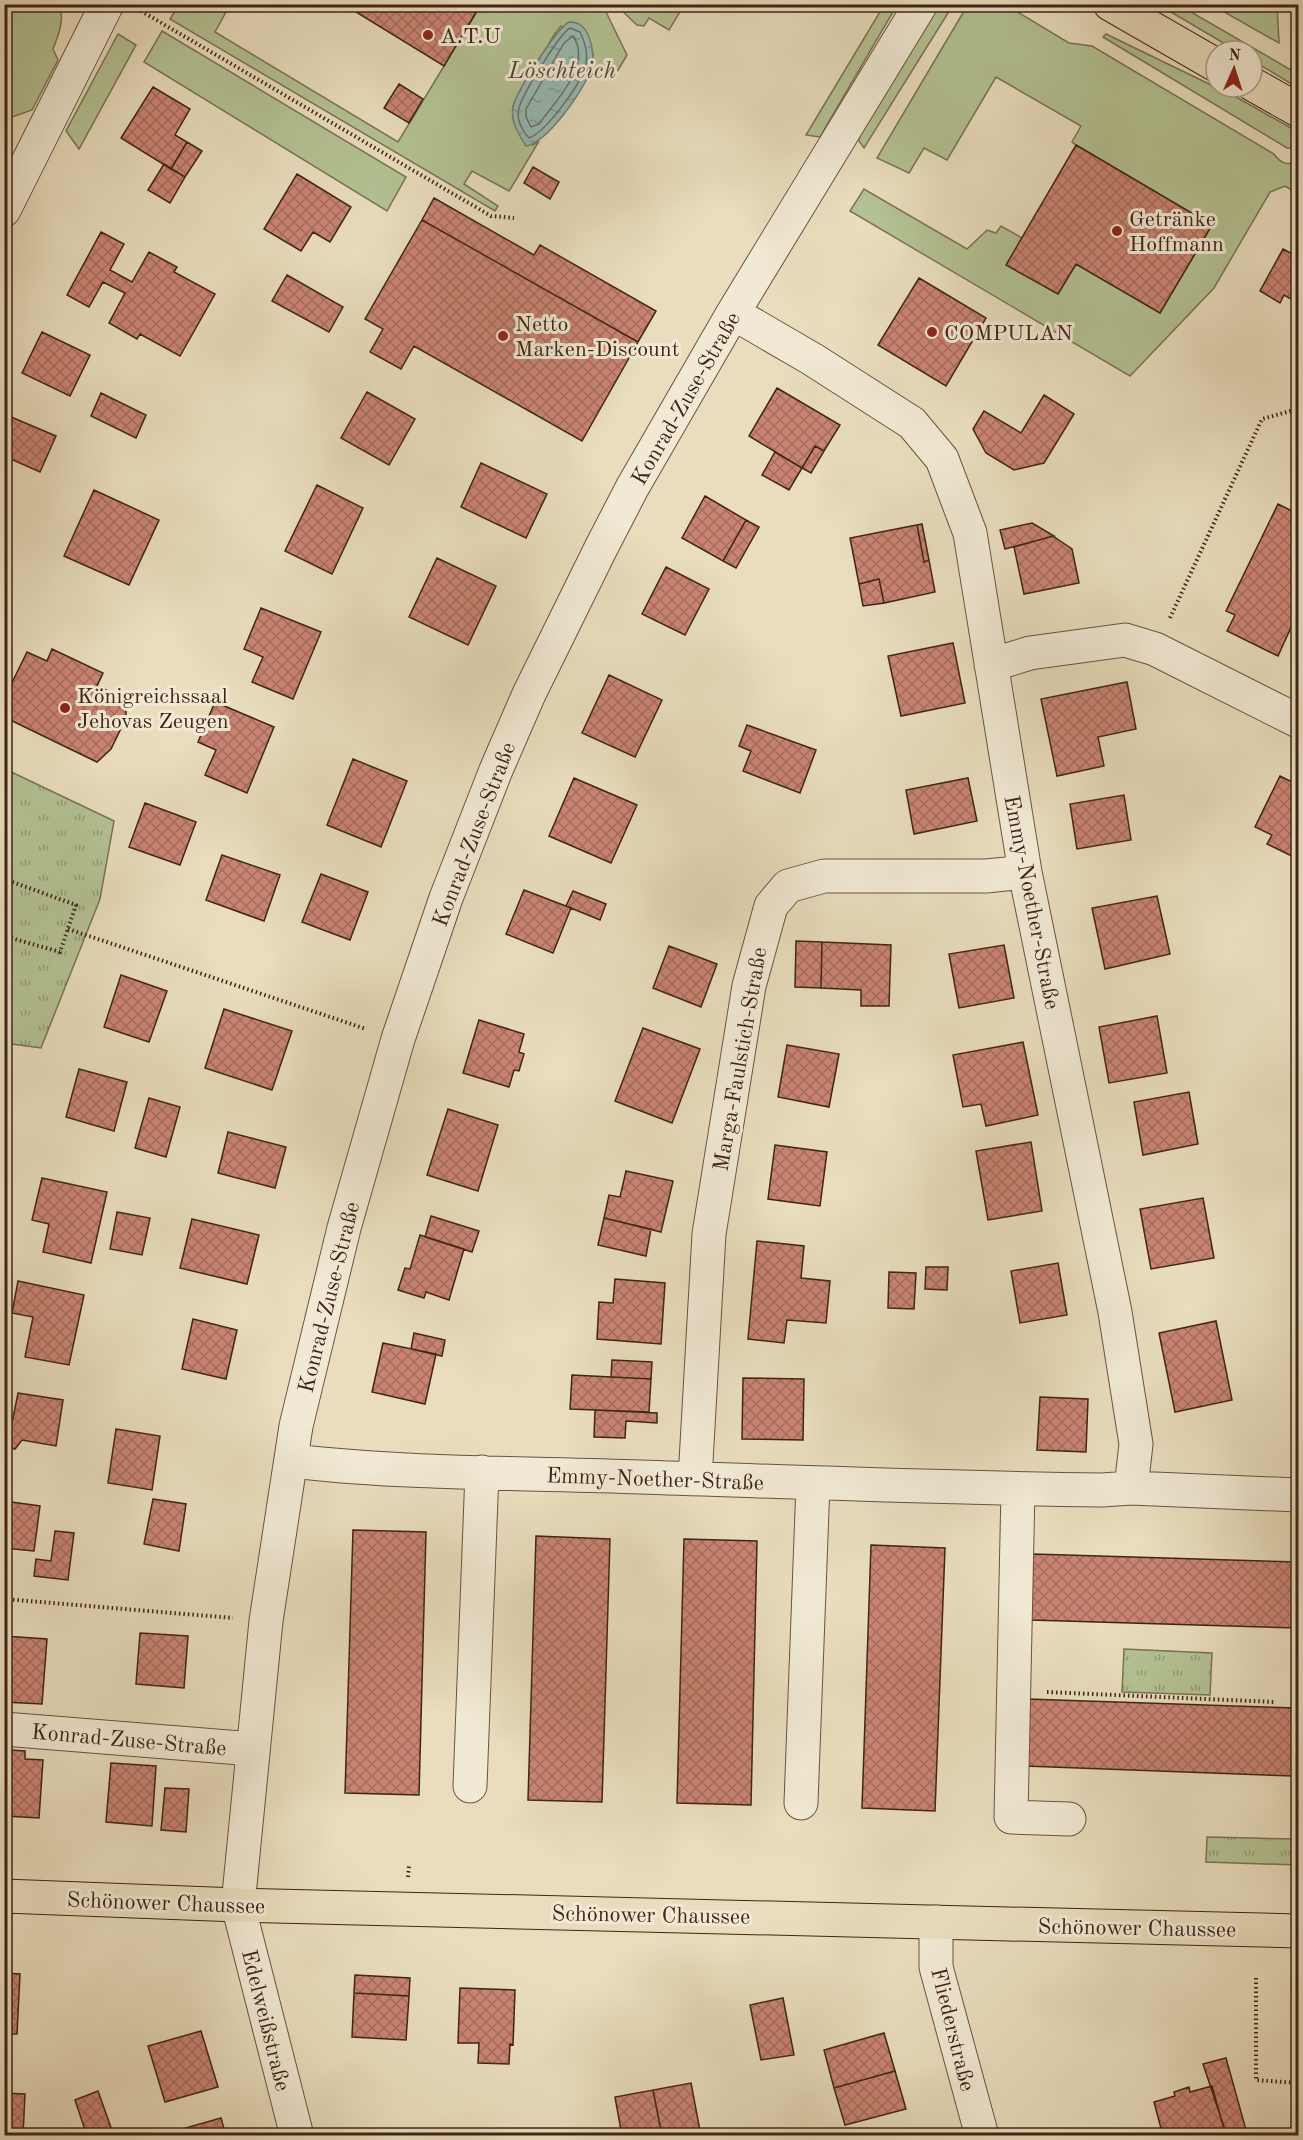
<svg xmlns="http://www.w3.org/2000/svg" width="1303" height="2140" viewBox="0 0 1303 2140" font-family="'Old Standard TT',serif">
	<defs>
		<pattern id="park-tufts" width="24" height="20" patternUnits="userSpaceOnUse" patternTransform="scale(1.5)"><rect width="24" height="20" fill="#b4c293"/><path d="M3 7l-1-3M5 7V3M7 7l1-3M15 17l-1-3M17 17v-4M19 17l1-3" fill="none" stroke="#949d77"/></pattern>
		<pattern id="water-ripples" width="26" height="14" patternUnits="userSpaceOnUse" patternTransform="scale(1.5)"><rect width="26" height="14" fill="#97bbb3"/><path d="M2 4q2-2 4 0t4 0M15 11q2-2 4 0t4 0" fill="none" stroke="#7d9891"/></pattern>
		<pattern id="building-cross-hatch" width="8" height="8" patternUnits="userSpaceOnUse" patternTransform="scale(1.5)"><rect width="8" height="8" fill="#ca8473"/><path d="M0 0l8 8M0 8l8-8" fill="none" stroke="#a56c5d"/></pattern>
	</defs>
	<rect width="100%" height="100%" fill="#e9ddbd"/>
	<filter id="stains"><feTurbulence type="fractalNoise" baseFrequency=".00333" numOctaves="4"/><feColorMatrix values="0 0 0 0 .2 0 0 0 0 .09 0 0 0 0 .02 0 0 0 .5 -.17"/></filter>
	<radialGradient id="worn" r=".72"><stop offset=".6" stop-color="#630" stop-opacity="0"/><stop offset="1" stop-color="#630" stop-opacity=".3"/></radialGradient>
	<path fill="#b4c293" stroke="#7a7356" stroke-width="1.5" d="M5,4L60,5C64,21 59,34 53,49L58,60L32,110L12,117L5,133Z
		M179,5H215L226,12L215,32L398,142L481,5H598L604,8L627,55L617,72L597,73L592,67L593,53L561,26L554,35L513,106L533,145L539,141L511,188L509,191L472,171L464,184L498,206L495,211L170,19Z
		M619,5L684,4V5L669,30L649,18L644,26L637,25L617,6Z
		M884,5H897L820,137L806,135Z
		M937,5H953L864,148L859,141L860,133Z
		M971,5H1006L1069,43L1092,46L1274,154C1281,164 1287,165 1298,162V194L1285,186L1270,192L1214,288L1130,376L850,211L864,189L967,249L987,230L996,233L1001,226L1022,238L1007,265L1058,294L1076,264L1160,313L1212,225L1076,145L1072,142L1081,126L996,77L947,160L924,148L909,173L877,158L967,6Z
		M1159,5H1179L1298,74V88L1252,60V51H1237Z
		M1212,5H1277L1279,43Z
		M162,31L406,177L387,211L144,62Z
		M118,34L136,45L79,149L66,131Z
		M1106,34L1236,97L1298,132V148H1287L1103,37Z"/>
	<path fill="url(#park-tufts)" stroke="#7a7356" stroke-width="1.5" d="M5,769L114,821L100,899L41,1048L5,1043Z
		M1124,1649L1212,1653L1210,1695L1122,1692Z
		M1207,1837L1298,1839V1865L1206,1862Z"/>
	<path fill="url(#water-ripples)" stroke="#747f75" stroke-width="1.5" d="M569,22C580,22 585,27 589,37C593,47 594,60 591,69C583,91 548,142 526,146C519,134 510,122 513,107C516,92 556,29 569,22Z"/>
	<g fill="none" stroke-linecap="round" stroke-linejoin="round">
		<path stroke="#6b7066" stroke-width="1.5" d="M570,28L580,32C585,42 588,53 586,64C582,83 546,132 529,138C522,130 516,119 519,108C522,95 560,33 570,28Z
			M573,36C593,65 555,101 539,124L531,127L526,117V109L564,43Z"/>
	</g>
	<path fill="url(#building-cross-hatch)" stroke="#3f2418" stroke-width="1.5" d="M343,4H481L444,66Z
		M399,84L423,99L409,123L384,108Z
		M153,87L190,109L175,135L187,142L171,169L121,138Z
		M187,142L202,151L185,177L171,169Z
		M1076,145L1212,225L1160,313L1076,264L1058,294L1006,265Z
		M164,164L185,177L170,203L148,190Z
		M533,167L559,182L550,199L524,183Z
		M297,174L351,207L330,242L313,232L301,251L264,229Z
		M434,198L534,255L540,245L656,311L638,342L422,220Z
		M422,220L638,342L582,441L414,346L401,369L370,352L383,329L365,319Z
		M101,232L124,244L110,270L132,282L149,252L177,267L174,272L215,294L180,356L140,334L137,339L109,323L125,293L103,282L89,307L67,295Z
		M1283,249L1298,257V303L1284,295L1280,303L1260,291Z
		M287,275L343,307L329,332L272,301Z
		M919,278L986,318L946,386L878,345Z
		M42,332L90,355L70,396L22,373Z
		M777,388L840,425L824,451L815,446L802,468L749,436Z
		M367,392L415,419L389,465L341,438Z
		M101,393L146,415L136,438L91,416Z
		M1044,395L1074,414L1044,463L1014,470L986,453L973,429L984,411L1021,433Z
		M4,414L56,436L40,472L4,456Z
		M815,446L824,451L811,473L802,468Z
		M775,452L802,468L789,490L762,475Z
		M481,463L547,494L526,538L461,507Z
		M317,485L363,508L332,574L285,551Z
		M94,490L159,520L129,585L64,556Z
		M705,496L746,520L723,561L682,538Z
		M1278,504L1298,514V612L1278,656L1227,631L1235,615L1226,611Z
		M746,520L759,527L736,568L723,561Z
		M1032,523L1054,536L1005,549L1000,530Z
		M922,524L929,560L924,562L917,525Z
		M917,525L924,562L929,560L935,592L884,603L879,579L859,584L850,538Z
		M1053,536L1072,549L1079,583L1024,594L1014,547Z
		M437,558L496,586L468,645L409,617Z
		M666,567L709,589L685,635L642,614Z
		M879,579L884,603L863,606L859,584Z
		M261,608L321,632L293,699L252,682L263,657L244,649Z
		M953,643L965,703L901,716L888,656Z
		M52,649L103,673L97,686L126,699V718L111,749L97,762L4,717V699L27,652L47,661Z
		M609,675L662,700L635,757L582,733Z
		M1127,682L1136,729L1098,737L1104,766L1057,776L1041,699Z
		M215,702L274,727L247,793L205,775L216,750L198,742Z
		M747,725L816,750L800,793L743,771L751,751L739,746Z
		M353,759L407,781L381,847L327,825Z
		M1280,776L1298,785V859L1267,844L1272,835L1255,827Z
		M574,778L637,805L611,863L549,836Z
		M968,778L977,821L914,834L906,790Z
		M1124,795L1131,840L1077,849L1070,804Z
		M145,803L196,822L180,865L129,847Z
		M222,855L280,875L264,921L206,900Z
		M321,874L368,892L350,940L302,922Z
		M524,890L571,908L553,953L506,934Z
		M573,891L606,904L600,920L566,906Z
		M1157,896L1170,954L1105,969L1092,908Z
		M796,941L822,942L821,988L795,987Z
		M822,942L891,945L889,1006H861V990L821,988Z
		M1004,945L1014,998L959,1008L949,954Z
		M669,946L717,964L701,1007L653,988Z
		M121,975L167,991L149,1042L104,1027Z
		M224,1009L292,1031L272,1090L205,1068Z
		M1157,1016L1167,1073L1109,1083L1099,1027Z
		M479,1020L524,1034L519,1052L524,1054L519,1071L514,1070L509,1087L463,1073Z
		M643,1028L700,1049L672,1123L615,1101Z
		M1023,1042L1038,1115L986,1126L981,1104L963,1107L953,1055Z
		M787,1045L839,1054L829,1107L778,1097Z
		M79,1069L127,1082L114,1131L66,1117Z
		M1189,1092L1198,1144L1143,1155L1134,1102Z
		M149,1098L180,1107L166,1157L135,1148Z
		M448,1109L498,1125L478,1191L427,1175Z
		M228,1132L286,1147L275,1188L218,1173Z
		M1031,1142L1042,1211L988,1220L976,1151Z
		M775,1145L827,1152L820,1206L768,1199Z
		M626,1171L673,1181L661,1232L604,1218L609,1195L620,1197Z
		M42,1178L107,1192L91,1263L43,1252L49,1224L32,1220Z
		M1203,1198L1214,1258L1151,1269L1140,1209Z
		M117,1212L150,1218L142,1255L110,1249Z
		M431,1216L479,1231L472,1252L425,1237Z
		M604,1218L651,1229L646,1256L598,1245Z
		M192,1219L259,1235L247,1284L180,1268Z
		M420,1235L464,1249L449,1300L426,1292L424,1298L398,1290L405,1268L410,1269Z
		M757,1241L804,1246L801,1278L830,1281L826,1323L787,1320L784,1343L748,1339Z
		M1058,1263L1067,1315L1020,1323L1011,1271Z
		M926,1267H948L947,1290L925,1289Z
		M889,1272L916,1273L914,1309L888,1308Z
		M615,1279L665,1283L661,1344L597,1339L599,1302L613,1303Z
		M18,1281L84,1295L69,1365L25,1357L33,1317L12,1313Z
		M193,1319L237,1330L226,1379L182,1369Z
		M1216,1321L1232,1400L1175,1412L1159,1333Z
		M414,1333L445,1340L442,1356L411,1349Z
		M383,1343L436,1354L425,1404L372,1392Z
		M612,1360L652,1362L651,1379L611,1377Z
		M572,1375L651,1379L649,1412L570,1409Z
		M743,1378L804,1379L803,1440L742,1439Z
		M18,1393L63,1400L56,1446L22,1440L15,1449L4,1445V1431L11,1428Z
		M1040,1397L1088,1399L1086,1452L1037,1450Z
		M595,1410L657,1413V1423L626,1421L625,1438L594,1437Z
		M116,1429L160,1436L152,1490L108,1483Z
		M153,1499L186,1504L179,1551L144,1544Z
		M4,1501L40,1506L34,1551L4,1548Z
		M353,1530L426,1532L419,1795L345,1793Z
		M55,1531L74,1533L68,1580L34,1576L36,1559L51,1561Z
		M536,1536L610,1539L602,1802L528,1800Z
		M684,1539L757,1541L751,1805L677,1803Z
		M871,1545L945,1548L935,1811L862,1808Z
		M1033,1554L1298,1562L1296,1628L1031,1620Z
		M140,1633L188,1636L184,1688L136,1684Z
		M4,1636L47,1639L42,1704L4,1702Z
		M1027,1699L1296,1708L1293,1776L1025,1766Z
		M10,1750L25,1751V1759L43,1760L39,1818L4,1816V1758H9Z
		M111,1763L156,1766L152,1826L106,1822Z
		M165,1788L189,1789L186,1832L161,1830Z
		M4,1973L20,1974L17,2034H4Z
		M355,1975L410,1978L409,1996L354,1993Z
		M460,1988L515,1990L513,2045L510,2044L509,2064L478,2063L479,2043H458Z
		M354,1993L409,1996L406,2040L352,2037Z
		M783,1998L794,2055L761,2060L750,2005Z
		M201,2031L218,2087L165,2102L148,2046Z
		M884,2033L895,2071L834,2088L824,2050Z
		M1226,2058L1246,2130L1227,2136L1203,2064Z
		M895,2071L906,2109L845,2125L834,2088Z
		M691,2083L701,2136H662L653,2090Z
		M1212,2086L1226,2136H1163L1154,2102L1175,2096L1174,2092L1189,2087L1190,2092Z
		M653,2090L662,2136H622L615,2097Z
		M98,2091L114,2136H87L75,2100Z
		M4,2093L25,2094L23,2136H4Z
		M221,2118L226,2136H168V2133Z"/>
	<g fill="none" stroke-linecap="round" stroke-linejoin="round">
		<g stroke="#6a5241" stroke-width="35">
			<path id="minor" d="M4,210L107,4
				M733,313L812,359L912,423L942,459L970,533L1025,872L1115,1312L1136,1444L1131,1488
				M991,665L1030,653L1125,640L1155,649L1298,721
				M292,1461C407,1474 524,1473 640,1477C794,1482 948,1488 1102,1490L1131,1488L1298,1495
				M695,1479L709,1234L749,986L771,906L788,886L824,876H986L1025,872
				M1018,1489L1011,1817L1069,1819
				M4,1729L253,1749
				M470,1786L482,1472
				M801,1803L813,1484
				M936,1922V1967L982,2136
				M297,2136L238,1905L266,1621L296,1426L344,1228L398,1039L446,898L496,770L529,694L601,548L632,488L733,313L921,4"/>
		</g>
		<g stroke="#3f2418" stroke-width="35">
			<path id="major" d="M1110,4L1216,65
				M1252,84L1298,110
				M4,1896L238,1905L1298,1931"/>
		</g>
		<path stroke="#3f2418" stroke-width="4" stroke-dasharray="1.5 3" stroke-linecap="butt" d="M141,11L491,216L514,218
			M1170,618L1262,419L1298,409
			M4,879L76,905L60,952L4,936
			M68,929L366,1029
			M4,1599L233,1618
			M1047,1692L1274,1702
			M408,1877L409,1865
			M1256,1978V2080L1298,2083
			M1292,2136L1297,2040"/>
		<use href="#minor" stroke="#f1e9d4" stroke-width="33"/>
		<use href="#major" stroke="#e9ddbd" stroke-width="33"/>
	</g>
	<g fill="#8f2418" stroke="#f1e9d4" stroke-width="2">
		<circle cx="428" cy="35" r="6"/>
		<circle cx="1117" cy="231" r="6"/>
		<circle cx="932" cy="332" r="6"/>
		<circle cx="503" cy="336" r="6"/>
		<circle cx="65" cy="708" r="6"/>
	</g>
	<g text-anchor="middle" stroke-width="6" stroke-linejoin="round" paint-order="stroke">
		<g font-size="22" fill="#3f2418" stroke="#f1e9d4" text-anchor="start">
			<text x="440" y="43">A.T.U</text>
			<text x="1129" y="226">Getränke<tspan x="1129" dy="25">Hoffmann</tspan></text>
			<text x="515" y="331">Netto<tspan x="515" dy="25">Marken-Discount</tspan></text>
			<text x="944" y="340">COMPULAN</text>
			<text x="77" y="703">Königreichssaal<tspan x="77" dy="25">Jehovas Zeugen</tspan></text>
		</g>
		<g font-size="22" fill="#3f2418" stroke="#f1e9d4">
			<text transform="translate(685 398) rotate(-60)" y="8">Konrad-Zuse-Straße</text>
			<text transform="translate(473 834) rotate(-69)" y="8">Konrad-Zuse-Straße</text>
			<text transform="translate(1033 902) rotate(79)" y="8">Emmy-Noether-Straße</text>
			<text transform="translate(739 1059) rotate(-80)" y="8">Marga-Faulstich-Straße</text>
			<text transform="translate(328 1297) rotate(-76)" y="8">Konrad-Zuse-Straße</text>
			<text transform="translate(655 1478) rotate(2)" y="8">Emmy-Noether-Straße</text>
			<text transform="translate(129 1739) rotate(5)" y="8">Konrad-Zuse-Straße</text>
			<text transform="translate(166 1902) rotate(2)" y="8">Schönower Chaussee</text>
			<text transform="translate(651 1914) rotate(1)" y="8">Schönower Chaussee</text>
			<text transform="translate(1137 1927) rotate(1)" y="8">Schönower Chaussee</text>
			<text transform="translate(267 2020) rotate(76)" y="8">Edelweißstraße</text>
			<text transform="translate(954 2029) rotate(76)" y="8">Fliederstraße</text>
		</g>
		<g font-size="24" font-style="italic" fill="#554a3f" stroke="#f1e9d4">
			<text x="562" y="78">Löschteich</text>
		</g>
	</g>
	<rect width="1303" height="2140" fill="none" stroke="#e9ddbd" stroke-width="24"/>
	<rect x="6" y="6" width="1291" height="2128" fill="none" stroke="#3f2418" stroke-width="3"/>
	<rect x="12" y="12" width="1279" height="2116" fill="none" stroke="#3f2418" stroke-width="1.5"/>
	<g transform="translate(1234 69) rotate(3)"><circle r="28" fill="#f1e9d4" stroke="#aa9a89" stroke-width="1.5"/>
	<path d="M0-4.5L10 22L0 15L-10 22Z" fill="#8f2418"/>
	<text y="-9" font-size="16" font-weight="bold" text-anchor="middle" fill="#3f2418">N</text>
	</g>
	<rect width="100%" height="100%" filter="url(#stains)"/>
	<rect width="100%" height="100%" fill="url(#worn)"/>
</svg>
